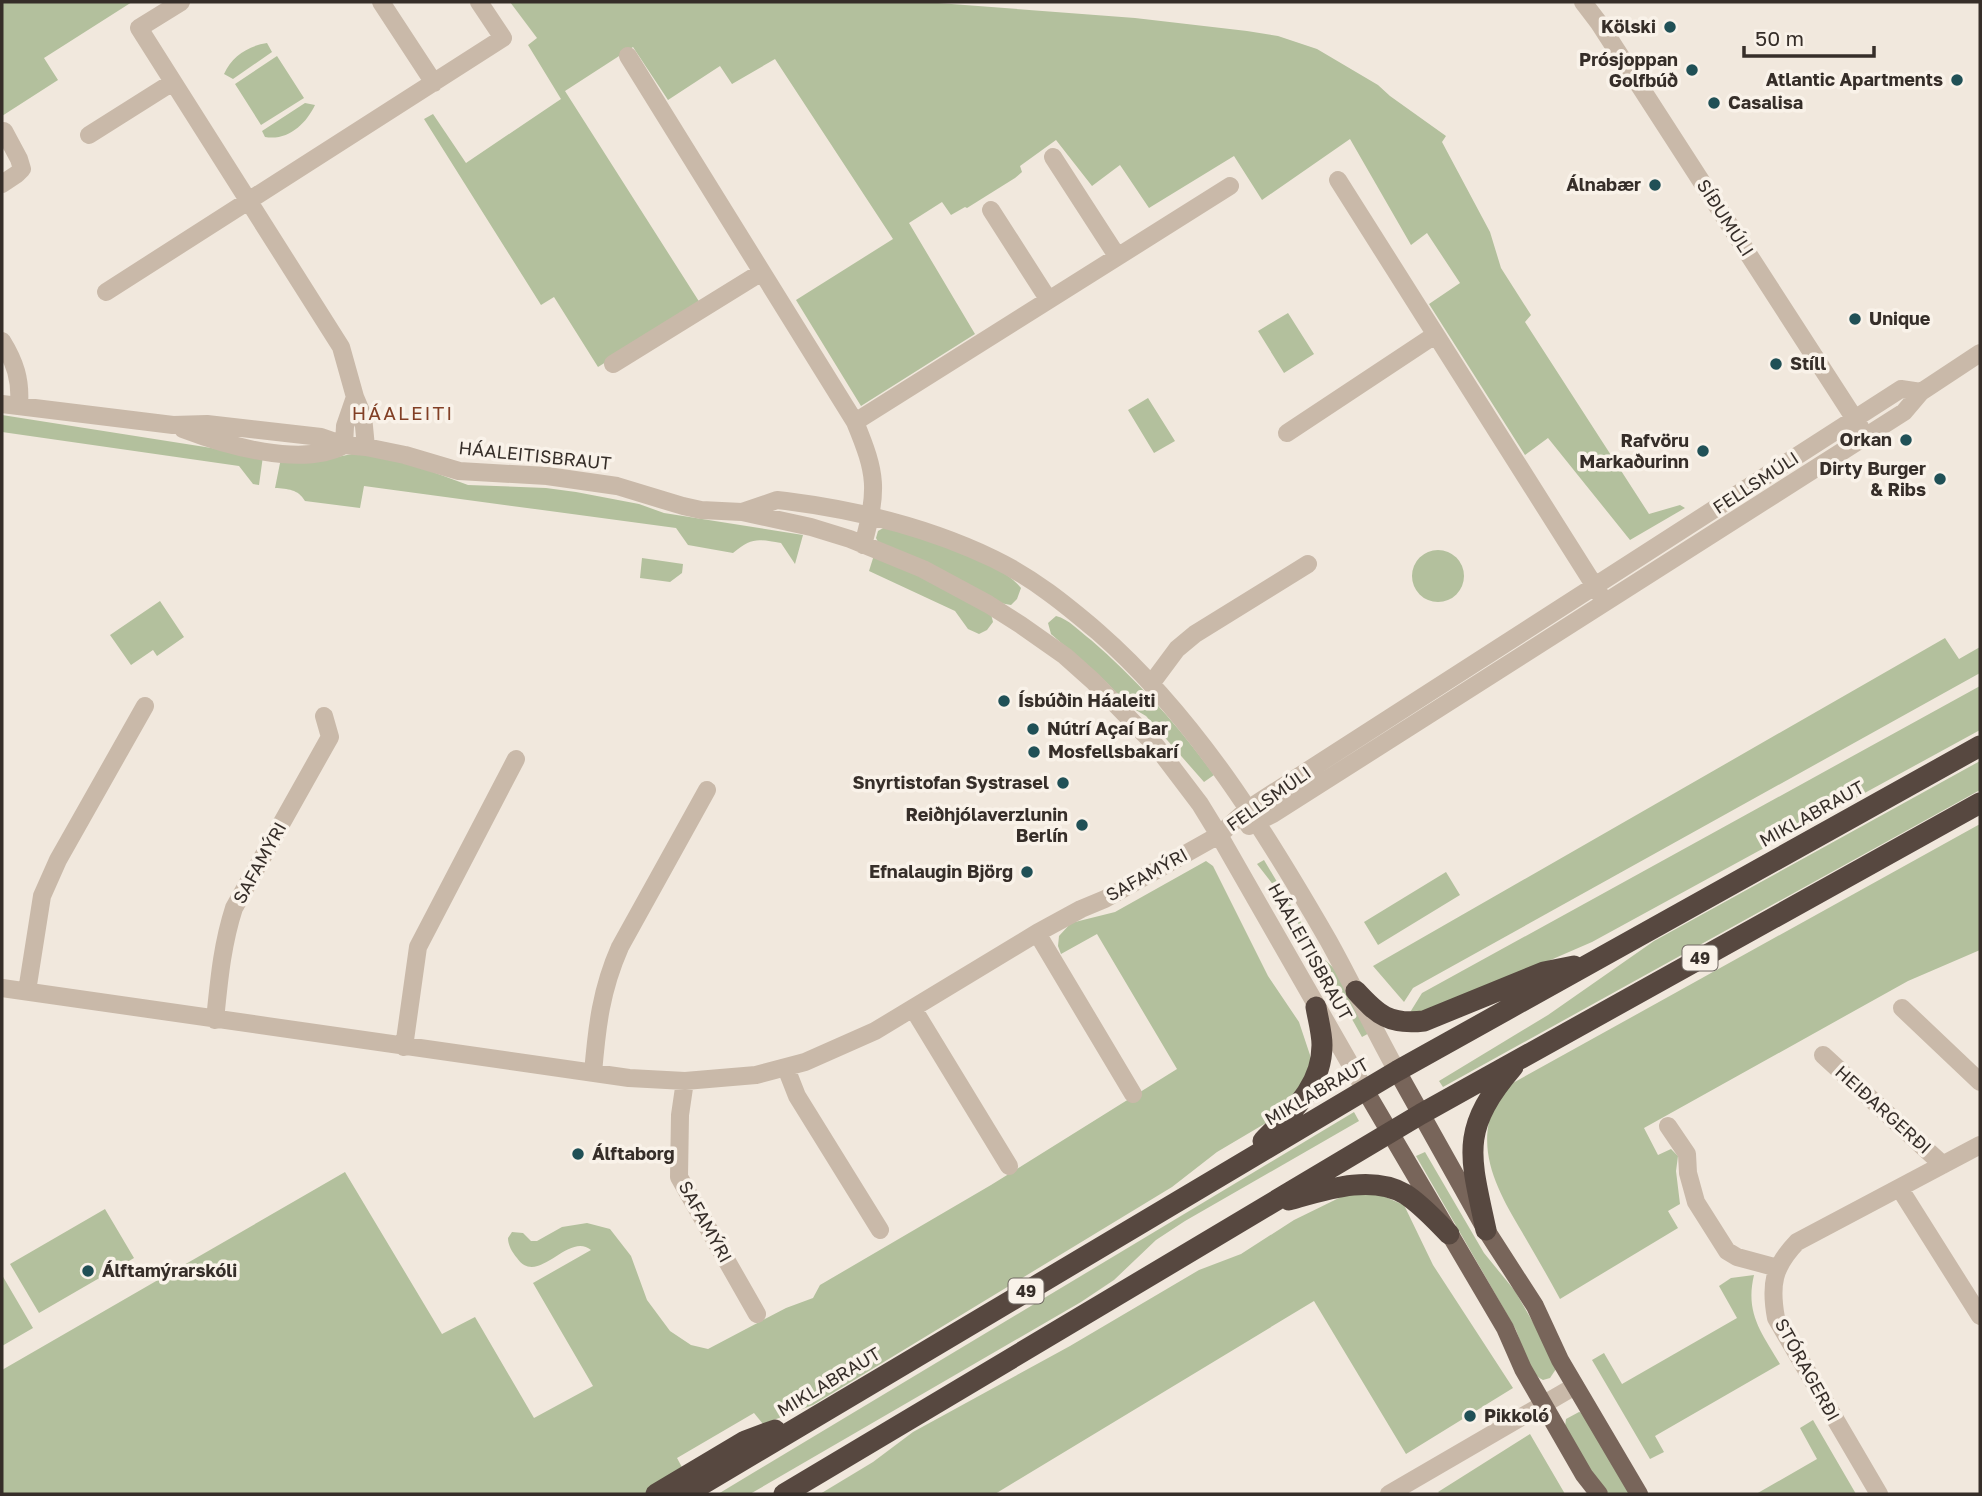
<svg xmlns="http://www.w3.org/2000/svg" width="1982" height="1496" viewBox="0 0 1982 1496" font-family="'Golos Text',sans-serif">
	<rect width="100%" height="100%" fill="#f1e8dd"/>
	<path fill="#b3c09d" d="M2,2H132L44,58L58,80L2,116Z
		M510,2H925L1135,18L1247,31L1278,36L1317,49L1378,85L1390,96L1446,136L1442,142L1490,232L1501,268L1531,315L1525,322L1649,514L1680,505L1685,508L1630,540L1548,438L1525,455L1429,304L1460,283L1427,233L1411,245L1350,139L1262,200L1234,156L1149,208L1120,165L1092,186L1056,140L1020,166L1022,172L1015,178L967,208L965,207L951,215L942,202L909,223L975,334L861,406L796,300L893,239L775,59L732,84L720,66L668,100L633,47L565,91L700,303L598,367L554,297L541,305L424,119L433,114L466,163L561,99L528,45L537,38Z
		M267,43L272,52L233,79L224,74C232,56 248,46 267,43Z
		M277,56L304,98L261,125L235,84Z
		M305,103L315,105C306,124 288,141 265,137L262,131Z
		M1288,313L1314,354L1284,373L1258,331Z
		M1148,398L1175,441L1154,453L1128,410Z
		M2,415L263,456L259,485L253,484L239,466L2,432Z
		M357,453L377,456L422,468L468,485L546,488L576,492L639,504L664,513L803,535L795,564L781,543C757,539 752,537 733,553L688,545L676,528L364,486L360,508L305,501C298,489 288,489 275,488L281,458L327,459Z
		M885,527C923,539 996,557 1021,588L1017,599L1011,605L1000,603L879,544L876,538L878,531Z
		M1412 576a26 26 0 1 1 52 0a26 26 0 1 1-52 0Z
		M874,555L969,599L991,614L993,622L987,630L979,634L968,629L955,611L869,571Z
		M642,558L683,564L682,573L670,582L640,578Z
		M160,601L184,637L157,656L153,650L131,665L110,635Z
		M1056,616C1069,619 1080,632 1091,640C1138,681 1178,725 1214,775L1204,782L1146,716L1129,706L1107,683L1051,634L1048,623Z
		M1945,638L1959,659L1980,647V673L1413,988L1404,1002L1373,966Z
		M1980,686V730L1592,942L1518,974L1442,1013L1409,1014L1422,993Z
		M1980,761V790L1443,1087L1439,1081L1548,1015L1654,941Z
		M1980,824V950L1908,981L1644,1128L1658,1155L1671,1149L1678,1156L1676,1171L1680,1204L1668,1211L1678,1228L1560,1299C1548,1277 1535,1254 1522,1232C1499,1193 1475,1152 1494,1105C1498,1097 1506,1090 1511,1084Z
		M1264,860L1321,956L1344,978L1373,1031L1362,1037L1285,900L1257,864Z
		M1206,861L1213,866L1268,976L1299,1022L1313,1064L1311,1078L1266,1123L1217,1152L1172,1187L813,1405L763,1424L754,1413L677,1458L684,1471L646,1494H2V1370L345,1172L442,1334L475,1317L534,1418L593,1386L533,1283L591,1250C568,1231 538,1288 517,1258C512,1252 508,1245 508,1238L512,1232L523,1233L531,1241H537L562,1227L587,1223L610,1229L631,1256L647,1300L670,1331L691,1345L708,1349L786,1308L813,1298L820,1285L991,1185L1177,1069L1097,934L1061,954L1058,946L1059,936L1071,923L1115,912Z
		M1446,872L1460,895L1378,945L1364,922Z
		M1354,1112L1359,1121L1185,1221L1156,1240L1114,1280L1081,1302L750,1494H718Z
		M1425,1152L1484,1253L1515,1291L1554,1359L1556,1369L1550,1378L1543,1380C1526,1371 1523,1347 1516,1330L1416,1156Z
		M1369,1190L1404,1205L1433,1265L1513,1388L1406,1454L1314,1301L995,1494H820L873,1462L913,1432L1070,1346L1199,1270L1241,1254L1294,1220L1343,1196Z
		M105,1209L134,1258L39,1313L10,1264Z
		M2,1275L33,1328L2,1346Z
		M1754,1275C1745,1313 1761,1332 1780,1364L1655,1436L1664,1452L1650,1459L1592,1360L1604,1353L1622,1384L1737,1318L1719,1286L1731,1278Z
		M1579,1412L1583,1413L1631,1494H1609L1591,1471L1565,1427L1566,1419Z
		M1813,1420L1856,1494H1756L1817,1459L1800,1428Z
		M1530,1434L1565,1494H1440L1438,1492Z"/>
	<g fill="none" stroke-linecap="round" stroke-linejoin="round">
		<path stroke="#c9b9a9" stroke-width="18" d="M181,2L139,28L341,347L355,397L363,416L366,447
			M381,2L434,83
			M1583,2L1599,23L1860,427
			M628,56L855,422C877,475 878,489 863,545
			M89,135L173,82
			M1053,157L1117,256
			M1338,180L1601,596
			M2,184L17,174L22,169L19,159L4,131
			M991,210L1048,299
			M106,292L503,38L479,2
			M2,341C15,362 21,380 19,405
			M613,364L762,272
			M2,404L173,425L207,424L321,437L344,445L366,447L405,455L459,471L547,476L617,486L683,506L701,510L742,512L811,527L850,539L923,569L988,604L1021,625L1065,656L1093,681L1156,746L1200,804L1219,835L1365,1090
			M855,422L1230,186
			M183,429C225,445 302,468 344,445
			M1287,433L1435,335
			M344,445L345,426L355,397
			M742,512L777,500L786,501C857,510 930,528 994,559C1033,578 1065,604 1098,632C1195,717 1264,829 1328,940C1352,983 1373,1028 1397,1071
			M1151,684L1177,649L1195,634L1308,564
			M1249,826L1273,814L1904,412L1921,392L1980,353
			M1037,933L1133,1094
			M2,988L629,1078L685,1081L756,1075L805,1062L875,1031L1037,933L1081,909L1105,899L1219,835L1248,809L1901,389L1921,392
			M27,991L42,896L58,860L145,706
			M1902,1008L1980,1082
			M914,1010L1009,1166
			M215,1020C219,981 222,945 234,908L330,737L324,716
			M404,1047L418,947L516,759
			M1823,1055L1943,1165
			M786,1068L797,1096L880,1230
			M593,1073C597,1026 601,990 620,947L707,790
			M685,1081L680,1115L679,1177L757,1314
			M1668,1126L1687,1154L1688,1173L1696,1202L1727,1251L1737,1257L1778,1268
			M1900,1189L1980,1316
			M1389,1494L1575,1386
			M1879,1494L1776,1318C1770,1285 1773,1267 1797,1242L1980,1145"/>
		<path stroke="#78655a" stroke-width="18" d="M1397,1071L1486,1230L1535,1306L1560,1360L1639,1494
			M1365,1090L1505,1328L1523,1369L1584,1475L1599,1494"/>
		<path stroke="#574840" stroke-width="21" d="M1356,991C1378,1015 1389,1025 1424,1021L1544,972L1574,966
			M1263,1141C1290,1113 1322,1088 1322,1045C1322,1033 1318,1019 1316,1007
			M1289,1200C1325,1190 1371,1174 1405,1194C1422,1205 1435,1220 1449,1234
			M1486,1230C1470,1155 1459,1130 1513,1067
			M656,1494L745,1441L775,1430
			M686,1494L1397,1071L1980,746
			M784,1494L1421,1114L1980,803"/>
	</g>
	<g fill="#205056" stroke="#f9f2e9" stroke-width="2.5">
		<circle cx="1670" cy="27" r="7"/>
		<circle cx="1692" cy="70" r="7"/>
		<circle cx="1957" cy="80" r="7"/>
		<circle cx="1714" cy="103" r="7"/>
		<circle cx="1655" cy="185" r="7"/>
		<circle cx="1855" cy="319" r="7"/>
		<circle cx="1776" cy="364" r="7"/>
		<circle cx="1906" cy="440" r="7"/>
		<circle cx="1703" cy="451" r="7"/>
		<circle cx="1940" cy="479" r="7"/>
		<circle cx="1004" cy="701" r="7"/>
		<circle cx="1033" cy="729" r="7"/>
		<circle cx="1034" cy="752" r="7"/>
		<circle cx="1063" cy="783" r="7"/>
		<circle cx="1082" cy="825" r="7"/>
		<circle cx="1027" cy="872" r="7"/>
		<circle cx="578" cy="1154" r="7"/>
		<circle cx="88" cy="1271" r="7"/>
		<circle cx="1470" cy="1416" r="7"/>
	</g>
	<g text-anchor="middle" stroke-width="7" stroke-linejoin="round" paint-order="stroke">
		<g fill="#f9f2e9" stroke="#706963" stroke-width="2">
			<rect x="1682.5" y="945.5" width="35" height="25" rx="5"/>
			<rect x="1008.5" y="1278.5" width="35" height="25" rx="5"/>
		</g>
		<g font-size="16" font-weight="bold" fill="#362e29">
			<text x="1700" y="964">49</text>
			<text x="1026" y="1297">49</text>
		</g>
		<g font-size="18" font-weight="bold" fill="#362e29" stroke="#f9f2e9" text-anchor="end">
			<text x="1656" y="33">Kölski</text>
			<text x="1678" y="66">Prósjoppan<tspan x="1678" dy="21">Golfbúð</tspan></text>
			<text x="1943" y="86">Atlantic Apartments</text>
			<text x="1728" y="109" text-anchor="start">Casalisa</text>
			<text x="1641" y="191">Álnabær</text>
			<text x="1869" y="325" text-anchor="start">Unique</text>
			<text x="1790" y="370" text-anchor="start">Stíll</text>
			<text x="1892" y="446">Orkan</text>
			<text x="1689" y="447">Rafvöru<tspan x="1689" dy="21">Markaðurinn</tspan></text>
			<text x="1926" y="475">Dirty Burger<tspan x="1926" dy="21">&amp; Ribs</tspan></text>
			<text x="1018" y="707" text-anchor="start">Ísbúðin Háaleiti</text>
			<text x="1047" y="735" text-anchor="start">Nútrí Açaí Bar</text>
			<text x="1048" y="758" text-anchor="start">Mosfellsbakarí</text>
			<text x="1049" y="789">Snyrtistofan Systrasel</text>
			<text x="1068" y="821">Reiðhjólaverzlunin<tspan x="1068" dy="21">Berlín</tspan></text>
			<text x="1013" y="878">Efnalaugin Björg</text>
			<text x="592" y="1160" text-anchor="start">Álftaborg</text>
			<text x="102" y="1277" text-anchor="start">Álftamýrarskóli</text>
			<text x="1484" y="1422" text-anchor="start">Pikkoló</text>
		</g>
		<g font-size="18" fill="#362e29" stroke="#f9f2e9">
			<text transform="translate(1725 218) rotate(57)" y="6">SÍÐUMÚLI</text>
			<text transform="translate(535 456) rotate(6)" y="6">HÁALEITISBRAUT</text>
			<text transform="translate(1756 483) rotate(-33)" y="6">FELLSMÚLI</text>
			<text transform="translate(1269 799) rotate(-35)" y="6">FELLSMÚLI</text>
			<text transform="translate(1812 814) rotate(-29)" y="6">MIKLABRAUT</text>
			<text transform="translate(260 863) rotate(-61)" y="6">SAFAMÝRI</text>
			<text transform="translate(1147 875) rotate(-29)" y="6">SAFAMÝRI</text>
			<text transform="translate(1310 952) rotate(61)" y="6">HÁALEITISBRAUT</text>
			<text transform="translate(1317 1092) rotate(-30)" y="6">MIKLABRAUT</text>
			<text transform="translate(1883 1110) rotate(42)" y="6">HEIÐARGERÐI</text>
			<text transform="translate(705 1222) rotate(61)" y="6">SAFAMÝRI</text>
			<text transform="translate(1807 1370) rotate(61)" y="6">STÓRAGERÐI</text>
			<text transform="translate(829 1382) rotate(-31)" y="6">MIKLABRAUT</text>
		</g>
		<g font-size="19" letter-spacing="2" fill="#823f25" stroke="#f9f2e9">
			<text x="403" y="420">HÁALEITI</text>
		</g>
	</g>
	<rect width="1982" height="1496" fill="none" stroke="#362e29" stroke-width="7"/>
	<path d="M1744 46v10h130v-10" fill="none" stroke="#362e29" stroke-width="3.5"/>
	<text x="1755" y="46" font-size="21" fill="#362e29" stroke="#f9f2e9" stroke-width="5" paint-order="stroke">50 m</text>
</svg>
